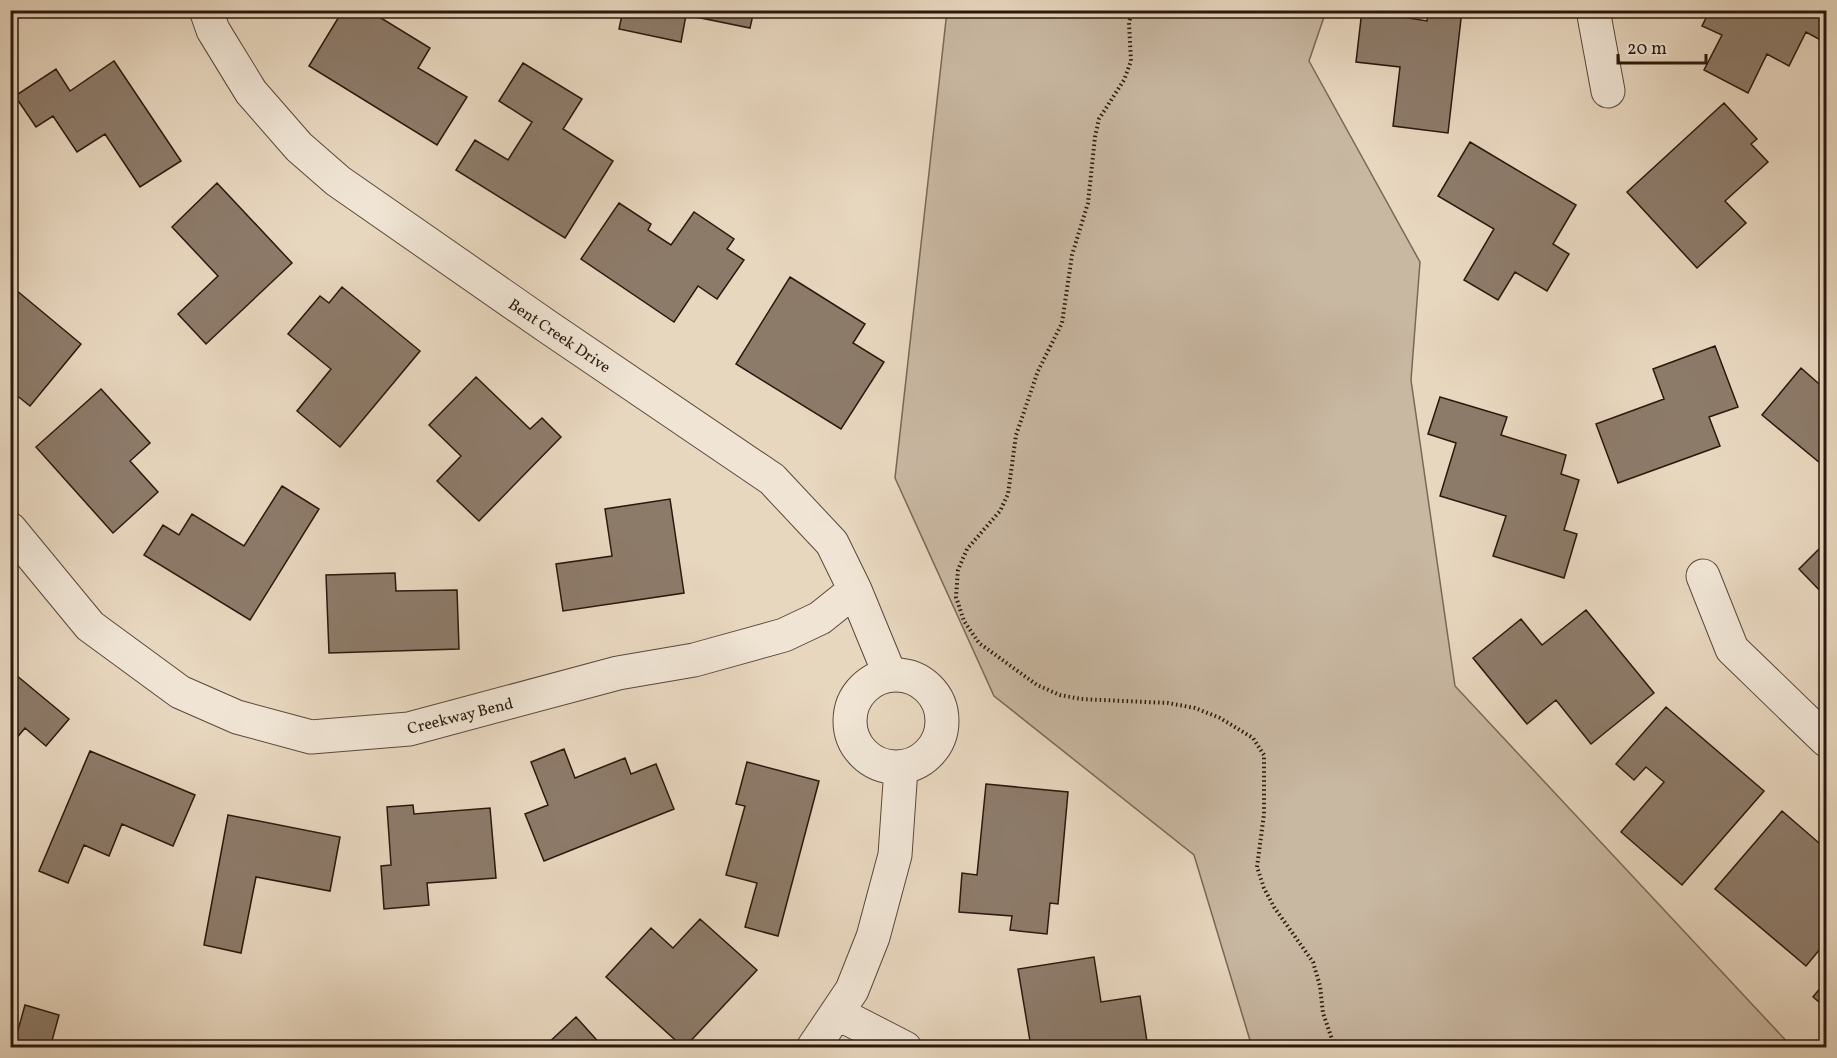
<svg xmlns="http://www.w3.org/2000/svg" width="1837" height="1058" viewBox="0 0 1837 1058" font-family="Vollkorn,serif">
	<rect width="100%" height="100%" fill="#e8d7bf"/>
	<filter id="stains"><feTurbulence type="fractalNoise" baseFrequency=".00333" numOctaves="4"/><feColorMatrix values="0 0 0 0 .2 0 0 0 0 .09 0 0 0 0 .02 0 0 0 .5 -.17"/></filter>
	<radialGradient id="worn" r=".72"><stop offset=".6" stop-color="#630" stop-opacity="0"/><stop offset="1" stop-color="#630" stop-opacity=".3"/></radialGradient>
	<path fill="#c8b7a1" stroke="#796857" stroke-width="1.5" d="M947,11H1326L1309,61L1420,262L1411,380L1455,686L1792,1047H1252L1194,855L994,696L895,478Z"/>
	<path fill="#8d7b6a" stroke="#2a180d" stroke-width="1.5" d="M343,10H368L430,48L418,68L467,97L437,145L309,66Z
		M623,10H754L750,28L686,15L681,42L619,29Z
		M1362,10H1403L1402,17L1427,21L1428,10H1462L1448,133L1393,126L1400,67L1356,62Z
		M1710,10H1826V43L1806,32L1789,66L1767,54L1748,93L1704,70L1722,35L1702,26Z
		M114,61L181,161L140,187L105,134L77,152L53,116L36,127L15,96L56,69L70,91Z
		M523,63L582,99L563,129L613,161L565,238L456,170L475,140L508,160L532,122L499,101Z
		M1724,103L1757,139L1751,144L1768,162L1725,201L1746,223L1697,268L1627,192Z
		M1470,142L1576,205L1553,244L1569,254L1547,291L1515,272L1498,300L1464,280L1494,229L1438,196Z
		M217,183L292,263L206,344L178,314L218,276L172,227Z
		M619,203L651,224L648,230L671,245L694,212L734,239L727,249L744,260L717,299L698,286L674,322L581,259Z
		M790,277L865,324L853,343L884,362L841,429L736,364Z
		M10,285L81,344L30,406L10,390Z
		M342,287L420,351L340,447L297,411L331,369L288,334L320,296L329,303Z
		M1715,346L1738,407L1709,417L1720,446L1618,483L1596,424L1664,399L1653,369Z
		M1801,368L1826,390V468L1762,415Z
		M476,377L530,429L542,418L561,437L479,521L437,481L461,456L429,425Z
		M101,389L150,443L130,461L158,492L113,533L36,447Z
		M1440,397L1507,417L1501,435L1566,455L1561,474L1579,480L1564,530L1577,534L1564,578L1493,556L1506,516L1440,496L1456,443L1428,434Z
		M282,486L319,509L250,620L144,555L163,525L179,535L192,514L244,546Z
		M670,499L684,593L563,611L556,564L612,556L605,509Z
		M1826,542V597L1799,569Z
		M395,573L396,591L457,590L459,649L329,653L326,575Z
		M1586,610L1654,693L1591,744L1556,700L1527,724L1473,658L1521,619L1542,645Z
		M10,670L69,719L46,746L25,728L10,746Z
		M1666,707L1764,791L1682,885L1621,832L1664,782L1646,767L1634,780L1616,764Z
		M564,749L575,778L625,758L631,774L656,764L674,809L544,861L525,814L548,805L531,762Z
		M90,751L195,795L173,846L122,824L109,856L84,845L68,883L39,871Z
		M747,762L819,781L778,936L745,927L757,883L726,875L745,806L736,804Z
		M986,784L1068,792L1058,904L1050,903L1047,934L1010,930L1012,916L959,912L962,873L977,875Z
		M413,805L414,814L490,808L496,878L427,883L429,905L384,909L381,866L391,865L387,807Z
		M1782,811L1826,849V942L1806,966L1715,889Z
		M228,815L340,837L330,891L256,877L241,953L204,945Z
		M700,919L757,970L684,1048L606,977L651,928L673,948Z
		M1094,957L1101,1002L1140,996L1148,1048H1065L1064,1042L1031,1047L1018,969Z
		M1826,981V1008L1813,997Z
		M25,1005L59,1015L50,1048H13Z
		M576,1017L604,1048H543Z"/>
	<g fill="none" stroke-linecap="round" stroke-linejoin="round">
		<g stroke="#5a483a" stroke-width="35">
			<path id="minor" d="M206,10L213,30L251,92L299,147L338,181L548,327L772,479L832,543L855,590L890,675
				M1593,10L1608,91
				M10,529L90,626L180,692L237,717L311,737L409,729L618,673L694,660L784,635L820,618L855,590
				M1703,576L1732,649L1826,740
				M850 721a46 46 0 1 1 92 0a46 46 0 1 1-92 0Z
				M837,1013L905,1048
				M813,1048L852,990L873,937L895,855L901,768"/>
		</g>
		<path stroke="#2a180d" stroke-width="4" stroke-dasharray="1.5 3" stroke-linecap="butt" d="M1132,10L1129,23L1131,61L1124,80L1099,119L1095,137L1088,203L1072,255L1062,323L1038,371L1016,435L1008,494L1000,511L967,549L958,570L956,597L964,621L979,643L1037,685L1060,695L1081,699L1168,703L1195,708L1220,718L1253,738L1264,755V814L1257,867L1264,888L1274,907L1313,962L1320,986L1323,1013L1335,1048"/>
		<use href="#minor" stroke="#f0e5d5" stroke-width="33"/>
	</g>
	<g text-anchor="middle" stroke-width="4.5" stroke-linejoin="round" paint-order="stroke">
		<g font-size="16" fill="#2a180d" stroke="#f0e5d5">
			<text transform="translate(560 335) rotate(34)" y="6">Bent Creek Drive</text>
			<text transform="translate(460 715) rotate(-14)" y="6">Creekway Bend</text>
		</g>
	</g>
	<rect width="1837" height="1058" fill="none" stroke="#e8d7bf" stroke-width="36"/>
	<rect x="12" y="12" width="1813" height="1034" fill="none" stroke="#2a180d" stroke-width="3"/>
	<rect x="18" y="18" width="1801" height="1022" fill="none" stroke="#2a180d" stroke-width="1.5"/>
	<path d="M1618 54v9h88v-9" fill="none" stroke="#2a180d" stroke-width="3"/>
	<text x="1627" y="54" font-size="18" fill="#2a180d" stroke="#f0e5d5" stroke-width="4.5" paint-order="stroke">20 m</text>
	<rect width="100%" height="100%" filter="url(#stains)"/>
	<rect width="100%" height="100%" fill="url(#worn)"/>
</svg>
